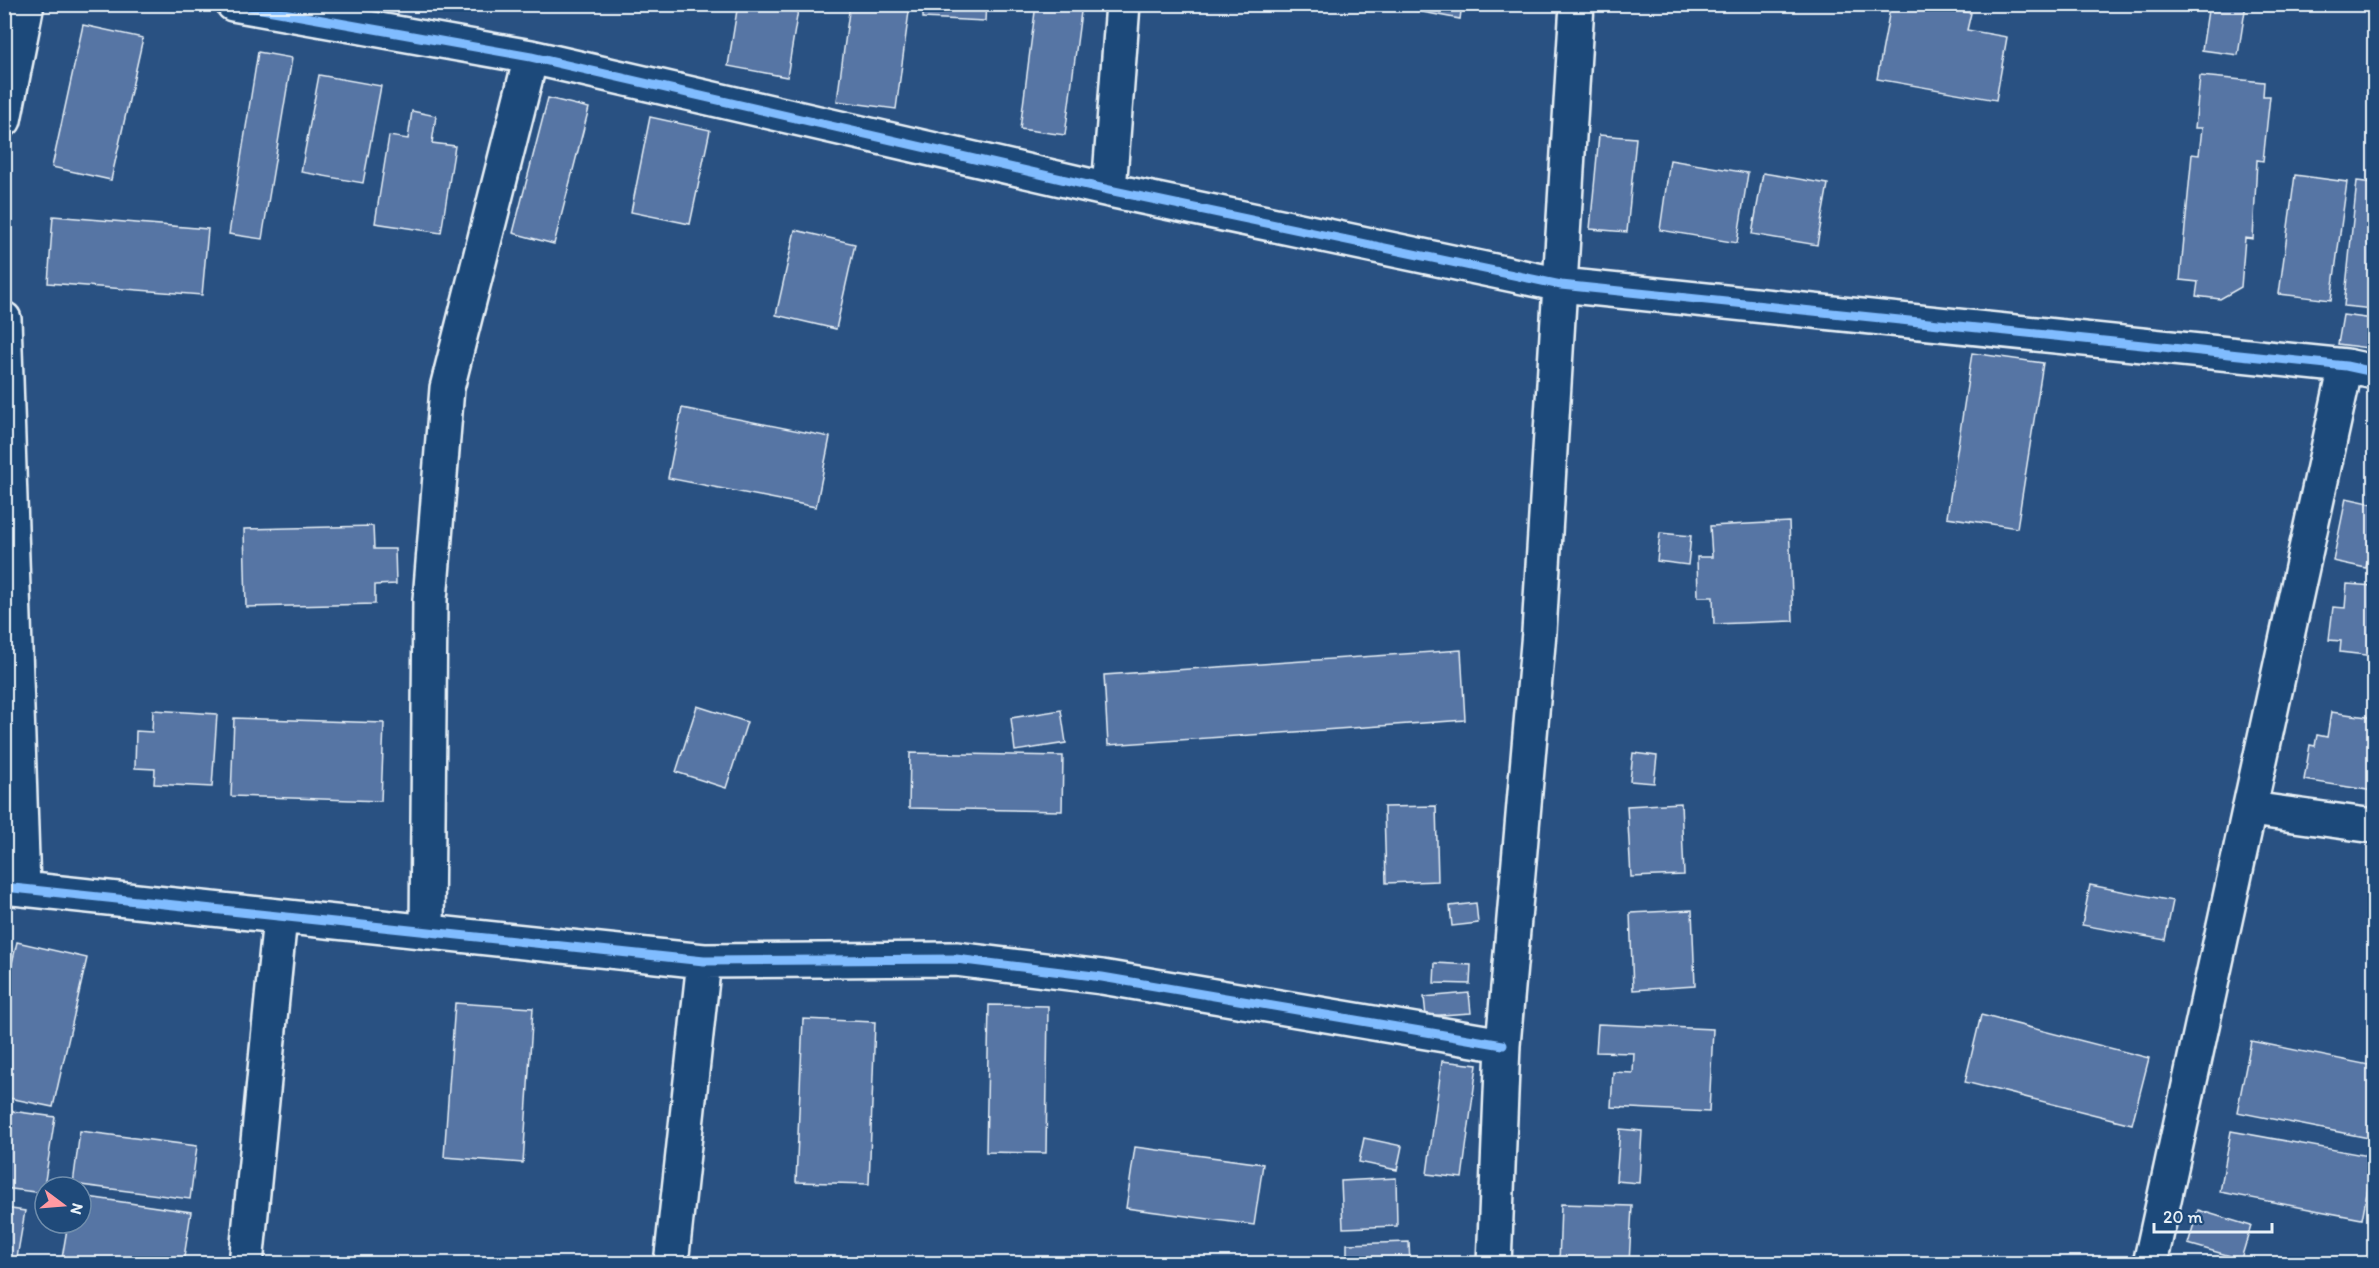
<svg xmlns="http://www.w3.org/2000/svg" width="2379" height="1268" viewBox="0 0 2379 1268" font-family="Itim,sans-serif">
	<rect width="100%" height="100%" fill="#295182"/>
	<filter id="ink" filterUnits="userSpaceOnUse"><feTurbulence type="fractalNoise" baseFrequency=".0167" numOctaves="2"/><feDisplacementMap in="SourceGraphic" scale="12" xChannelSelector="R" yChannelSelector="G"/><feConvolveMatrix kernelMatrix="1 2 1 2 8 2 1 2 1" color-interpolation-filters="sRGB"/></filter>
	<g filter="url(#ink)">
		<path fill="#5774a4" stroke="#e8f1f8" stroke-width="1.5" d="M738,4H799L787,77L728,66Z
			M850,4H910L896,109L837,101Z
			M923,4H986L985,21L923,18Z
			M1036,4H1082L1065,135L1020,129Z
			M1380,4H1462L1460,19Z
			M1891,4H1920L1971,13L1967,30L2007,37L1996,100L1877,79Z
			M2209,4H2246L2238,55L2202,50Z
			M83,25L143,38L111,180L52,167Z
			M258,52L292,58L262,239L229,234Z
			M319,75L381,86L363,183L301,172Z
			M2200,76L2264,82L2263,96H2270L2263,161L2257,160L2253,239L2245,238L2241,287L2220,299L2196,296L2198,282L2180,280L2192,154L2199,155L2202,128H2195Z
			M548,98L589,108L554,244L513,233Z
			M412,111L436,116L432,143L455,146L441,233L375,223L389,136L408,139Z
			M650,117L710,130L690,224L631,212Z
			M1599,135L1636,138L1627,232L1590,229Z
			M1670,160L1748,173L1737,243L1660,230Z
			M1763,173L1828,184L1817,245L1752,234Z
			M2295,175L2347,182L2331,300L2279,294Z
			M2357,181L2374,183V309L2344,306Z
			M53,216L208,229L202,295L48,283Z
			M795,230L855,244L836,329L776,315Z
			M2343,315L2373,319L2368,348L2338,344Z
			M1972,353L2043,363L2017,528L1947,517Z
			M682,408L830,437L816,507L668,478Z
			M2346,498L2374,504V528L2366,568L2333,561Z
			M1789,522L1793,621L1714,624L1713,597H1698L1697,557H1712L1710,526Z
			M373,526L374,549H395L396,584L375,585V604L246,607L244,529Z
			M1660,533L1691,536L1688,565L1657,561Z
			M2347,584L2374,586V656L2340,652L2341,641L2329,640L2333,607L2345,608Z
			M1461,650L1465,720L1108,745L1104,675Z
			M697,706L747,722L726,788L676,772Z
			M153,710L217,714L212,787L154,784L155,769L135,768L136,731L152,732Z
			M1061,710L1066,743L1015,751L1011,718Z
			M2331,712L2374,718V791L2304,780L2310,745L2315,746L2317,735L2327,737Z
			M234,718L384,723L381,801L231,796Z
			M910,753L1063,756L1062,811L909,808Z
			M1633,753L1657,756L1654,783L1630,781Z
			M1681,803L1684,875L1631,877L1627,806Z
			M1436,806L1438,881L1386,883L1384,807Z
			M2090,885L2173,901L2165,940L2082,925Z
			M1476,903L1478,923L1452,926L1450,906Z
			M1692,910L1695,986L1633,990L1630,913Z
			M17,942L87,958L53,1107L4,1097V997Z
			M1435,963L1471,965L1470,984L1434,983Z
			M1469,993L1471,1013L1426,1016L1424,997Z
			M455,1003L533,1008L523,1163L444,1157Z
			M989,1005L1048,1006L1046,1153L986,1152Z
			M1981,1015L2149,1058L2132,1124L1965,1082Z
			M803,1019L875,1022L869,1184L796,1182Z
			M1598,1024L1713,1029L1709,1112L1611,1107L1613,1072L1633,1073L1634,1053L1596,1052Z
			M2251,1041L2374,1066V1139L2237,1112Z
			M1442,1061L1477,1065L1462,1178L1427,1174Z
			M4,1110L55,1117L43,1193L4,1188Z
			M1620,1129L1642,1131L1639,1183L1616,1181Z
			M80,1131L197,1146L190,1199L73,1184Z
			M2231,1131L2374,1157L2362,1219L2220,1192Z
			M1364,1138L1402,1146L1397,1170L1359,1162Z
			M1135,1147L1263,1164L1254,1225L1126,1208Z
			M1396,1178L1397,1226L1343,1228L1341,1181Z
			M81,1196L191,1212L183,1264H61L68,1223H81Z
			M1561,1204L1632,1206L1629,1264H1559Z
			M4,1208L25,1211L17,1258L4,1256Z
			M2198,1210L2251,1226L2241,1259L2188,1244Z
			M1409,1242L1410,1264H1347V1244Z"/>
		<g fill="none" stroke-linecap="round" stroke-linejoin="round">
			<g stroke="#e8f1f8" stroke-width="38">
				<path id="minor" d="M233,4L531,57L1109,190L1561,285L2346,366L2374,372
					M4,120L27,4
					M1109,190L1123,4
					M4,319L23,889
					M2251,809L2374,826
					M4,887L704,961L956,959L1102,977L1503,1045
					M427,932L430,600L447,388L531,57
					M246,1264L280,917
					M671,1264L704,961
					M1494,1264L1503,1045L1539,632L1577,4
					M2150,1264L2346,366"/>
			</g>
			<use href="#minor" stroke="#1f4a7a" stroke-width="33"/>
			<g stroke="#1f4a7a" stroke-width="13">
				<path id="cycleway" d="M233,4L531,57L1109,190L1561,285L2346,366L2374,372
					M4,887L704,961L956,959L1102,977L1503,1045"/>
			</g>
			<use href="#cycleway" stroke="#80bcff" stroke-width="9"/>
		</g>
	</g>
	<rect width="2379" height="1268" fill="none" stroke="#1f4a7a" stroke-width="24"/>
	<rect x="12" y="12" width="2355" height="1244" fill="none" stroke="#e8f1f8" stroke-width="2" filter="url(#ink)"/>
	<g transform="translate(63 1205) rotate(106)"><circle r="28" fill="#1f4a7a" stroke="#6f8dac" stroke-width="1.5"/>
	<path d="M0-4.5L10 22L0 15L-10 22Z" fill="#ff9aa2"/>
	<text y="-9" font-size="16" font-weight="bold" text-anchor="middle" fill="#e8f1f8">N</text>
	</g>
	<path d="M2154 1223v9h118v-9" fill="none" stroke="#e8f1f8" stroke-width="3"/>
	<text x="2163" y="1223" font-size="18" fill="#e8f1f8" stroke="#1f4a7a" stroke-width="4.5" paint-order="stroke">20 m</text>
</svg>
